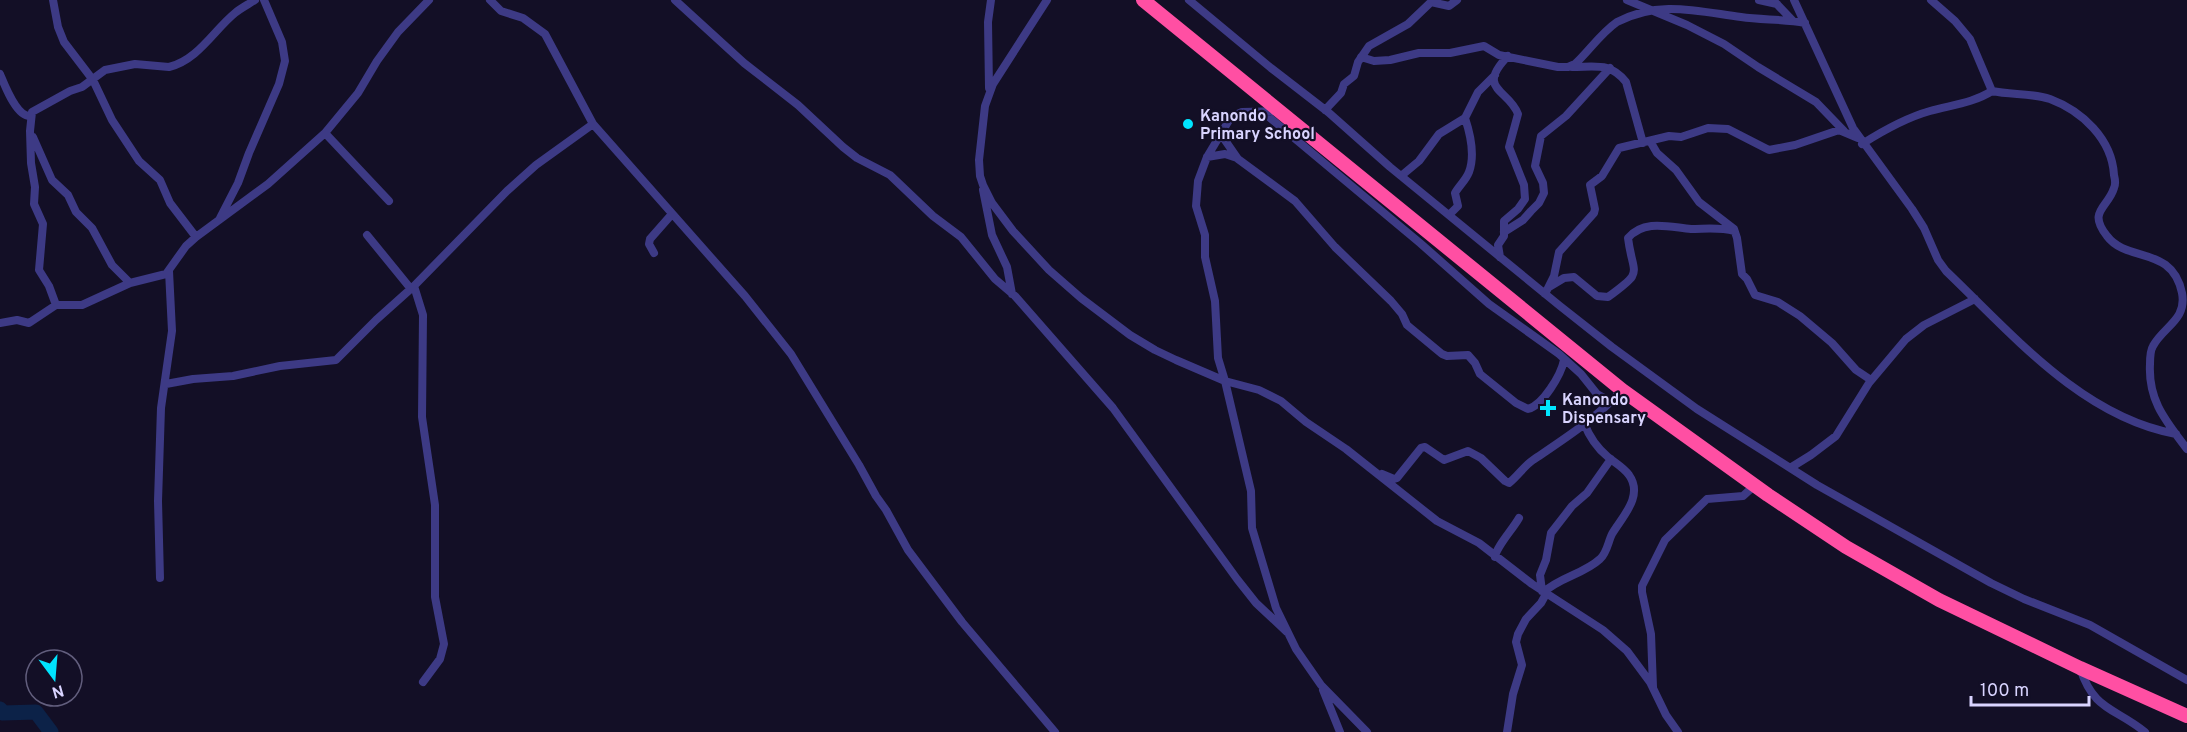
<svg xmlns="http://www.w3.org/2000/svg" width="2187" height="732" viewBox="0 0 2187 732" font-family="Overpass,sans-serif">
	<rect width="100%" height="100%" fill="#130f26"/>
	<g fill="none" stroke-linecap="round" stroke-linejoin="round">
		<path stroke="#0c2248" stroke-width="15" d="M0,709L3,713L36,712L51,732"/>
		<path stroke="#3d3a85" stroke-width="8" d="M53,0L58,27L64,42L93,80L112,120L139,161L160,180L170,203L196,237
			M490,0L501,11L523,18L545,34L593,124L745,296L791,354L859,465L876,496L886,510L908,550L962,622L1055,732
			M675,0L744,63L798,105L843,147L857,158L890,175L933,216L961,237L995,279L1015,296L1113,408L1237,579L1256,603L1287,632
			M1047,0L993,84L985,106L979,160L980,176L983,185L992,203L1013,231L1049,270L1081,298L1130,335L1155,350L1176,360L1225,381L1259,390L1281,401L1306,422L1346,449L1437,521L1479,543L1532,584L1603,630L1627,651L1650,682L1666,715L1678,732
			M1189,0L1271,68L1328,112L1390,167L1560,306L1612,347L1697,409L1817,485L1991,583L2024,599L2090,625L2187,680
			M1627,0L1687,25L1724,44L1758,67L1816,102L1844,131
			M1759,0L1777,4
			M1773,0L1793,21
			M1794,0L1853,128L1912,209L1924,228L1938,260L1946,271C2012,334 2082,417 2176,434
			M1931,0L1955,21L1970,39L1992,91C2011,95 2032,93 2050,99C2082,111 2112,139 2114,175C2115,179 2116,184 2114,188C2108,208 2087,211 2107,236C2127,263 2172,245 2182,293C2187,320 2164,326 2153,346C2150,351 2150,358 2150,364C2148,401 2166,421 2187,449
			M1361,57L1374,61L1390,60L1419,53H1450L1484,46L1499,55L1558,67H1568L1575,64C1589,51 1601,33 1617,22C1659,0 1696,11 1741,17C1762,20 1784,19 1805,23
			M1572,67C1596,67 1610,62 1626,82L1643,143
			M0,74C5,86 17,118 31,116
			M989,88L988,22L991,0
			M1325,110L1341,93L1344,84L1354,76L1358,62L1369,46L1408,24L1431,2L1449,6L1457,0
			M1279,111L1242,112L1231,117L1207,157L1198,181L1196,206L1205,235V257L1215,301L1218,358L1225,381L1251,491L1252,528L1276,608L1296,649L1321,685L1367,732
			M1263,112L1420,243L1489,304L1559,354L1581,374L1597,394L1611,402
			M325,133L389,201
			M1220,133L1238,159L1295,201L1335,247L1391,301L1402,314L1407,325L1442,354L1447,356L1468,355L1475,363L1480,374L1516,403L1528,409C1543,405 1561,375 1564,360
			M33,137L52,180L68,195L76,212L92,228L112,265L130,283
			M1650,141L1657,153L1676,170L1699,202L1734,229L1737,238L1742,274L1747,279L1755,295L1778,302L1800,316L1832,343L1856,370L1871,380
			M1862,144C1884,130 1905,118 1930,111C1951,105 1973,103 1992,91
			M1207,157L1225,154L1237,158
			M1401,176L1419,161L1439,134L1465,118L1478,92L1495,75
			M983,190L992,235L1007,267L1012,294
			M1449,215L1458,206L1455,193C1459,186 1466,180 1469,172C1475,156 1470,133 1465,118
			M220,218L238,183L249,153L279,84L285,61L282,42L264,0
			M1504,232L1523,220L1531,211L1539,203L1544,193L1543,183L1535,166L1541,136L1566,116L1610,68
			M367,235L411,289
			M654,253L649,244L650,239L672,214
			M1500,257L1498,245L1504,236V221L1518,209L1525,199L1524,185L1509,147L1518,114C1509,89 1475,90 1508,56
			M414,286L423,315L422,417L435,505V597L444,644L440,659L423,682
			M1549,287L1564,278L1574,277L1597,296L1608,297C1645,270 1633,277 1628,238C1644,219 1669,227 1691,229C1705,229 1720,227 1734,231
			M1545,294L1554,276L1559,252L1594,213L1595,209L1590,185L1602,176L1619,148L1669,136L1681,137L1708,128L1728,129L1769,150L1795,145L1839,130L1858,138
			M56,305L49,286L39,270L43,224L34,204L35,187L31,163L30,131L32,112L70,91L82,87L105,70L135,64L169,67C198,60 214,30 235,13C241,8 249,4 255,0
			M0,323L17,320L29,323L56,305H82L130,283L166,274L186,246L196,237L268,184L325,133L358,93L377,61L398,32L429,0
			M166,384L193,379L233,376L280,366L336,360L376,320L414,286L507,191L536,165L593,124
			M1790,468L1811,455L1836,436L1869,383L1906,339L1924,325L1975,299
			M1382,474L1394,479L1397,478L1421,448L1425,447L1444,460L1468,451L1481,458L1505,481L1509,483C1518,476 1524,466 1533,460C1564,439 1597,418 1622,390
			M1495,557C1496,547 1513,529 1519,518
			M160,578L158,501L161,408L172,331L169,271
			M1542,591L1540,575L1546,560L1551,533L1572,506L1587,493L1611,459
			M1544,592C1560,577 1584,574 1600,559C1607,553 1608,542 1612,534C1622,517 1644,496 1629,475C1623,467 1615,463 1608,457C1597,448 1589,436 1584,423
			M2080,668C2094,711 2114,707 2145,732
			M1653,687L1651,634L1642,592V586L1665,540L1707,499L1743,496L1754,486
			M1323,690L1340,732
			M1507,732L1513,694L1522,665L1516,642L1518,634L1526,619L1541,603L1546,594"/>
		<path stroke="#ff4fa3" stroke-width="14" d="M1143,0L1622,390L1768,495L1846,547L1939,600L2080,668L2187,716"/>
	</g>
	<g fill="#00e5ff" stroke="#130f26" stroke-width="2">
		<circle cx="1188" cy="124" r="6"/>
		<path d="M1545 399h6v6h6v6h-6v6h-6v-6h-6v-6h6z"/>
	</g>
	<g text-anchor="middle" stroke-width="4.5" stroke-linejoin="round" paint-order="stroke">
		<g font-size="16" font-weight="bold" fill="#d9d4ff" stroke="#130f26" text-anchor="start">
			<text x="1200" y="121">Kanondo<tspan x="1200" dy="18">Primary School</tspan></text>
			<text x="1562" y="405">Kanondo<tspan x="1562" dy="18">Dispensary</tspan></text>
		</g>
	</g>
	<g transform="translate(54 678) rotate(164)"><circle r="28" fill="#130f26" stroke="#625e7d" stroke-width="1.5"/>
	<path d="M0-4.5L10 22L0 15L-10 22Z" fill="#00e5ff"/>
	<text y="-9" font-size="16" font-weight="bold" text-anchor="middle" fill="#d9d4ff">N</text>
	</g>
	<path d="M1971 696v9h118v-9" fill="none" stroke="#d9d4ff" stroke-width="3"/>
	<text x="1980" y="696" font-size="18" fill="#d9d4ff" stroke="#130f26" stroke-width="4.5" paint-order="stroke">100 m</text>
</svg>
